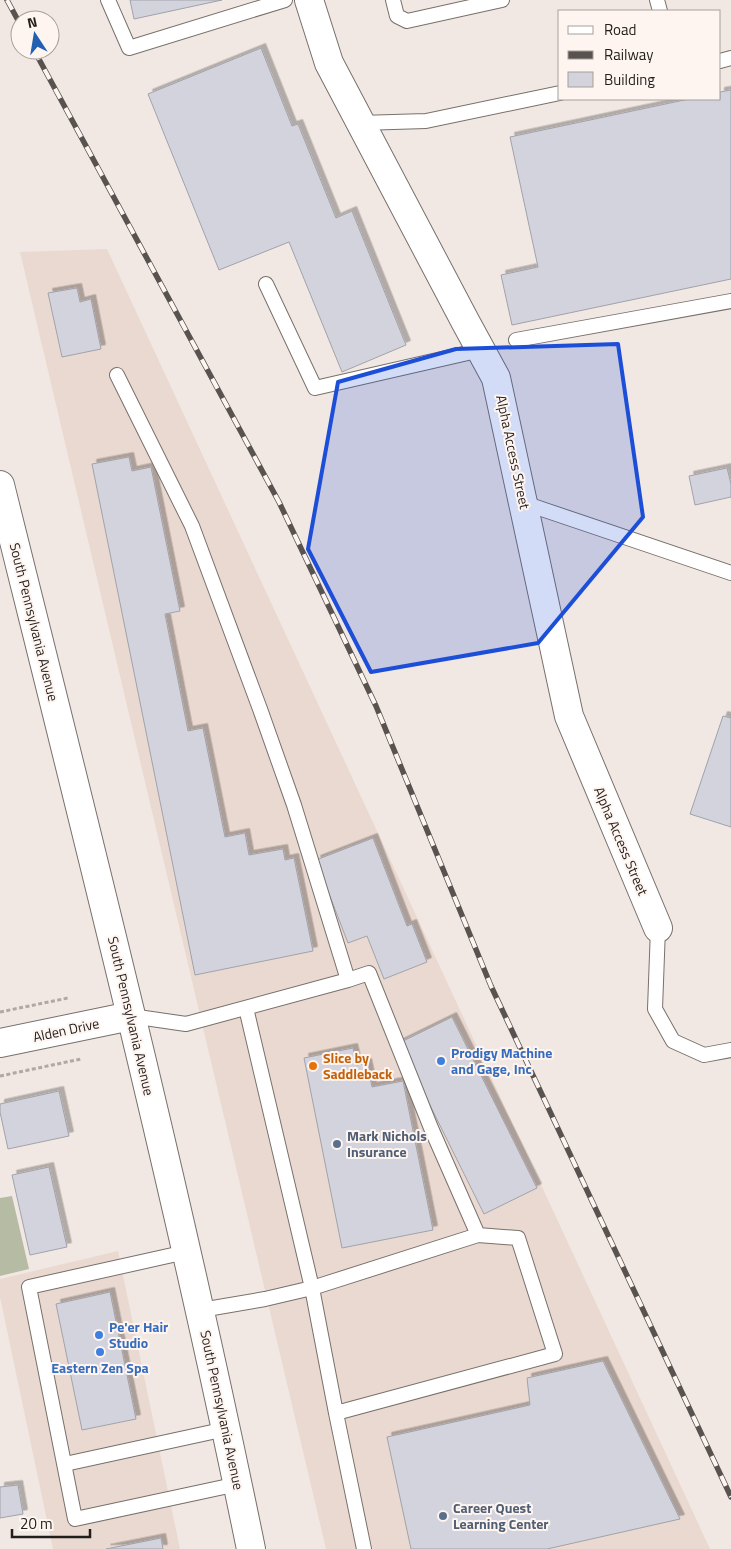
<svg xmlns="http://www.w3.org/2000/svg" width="731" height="1549" viewBox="0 0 731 1549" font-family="'Titillium Web',sans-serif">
	<defs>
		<filter id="shadow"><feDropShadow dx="4.5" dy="-4.5" stdDeviation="0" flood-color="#0004"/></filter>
	</defs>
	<rect width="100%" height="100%" fill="#f1e8e3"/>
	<path fill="#ead9d0" d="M107,249L710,1549H326L20,252Z
		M118,1251L180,1549H53L0,1297V1279Z"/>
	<path fill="#b6bca4" d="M12,1196L29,1269L0,1276V1198Z"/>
	<path fill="#d2d3dc" stroke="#a1a2aa" filter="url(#shadow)" d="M130,0H222L134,19Z
		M261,48L292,126L298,124L336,218L352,211L406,345L342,372L289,242L219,270L148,94Z
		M731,90V279L512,325L501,275L538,267L510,137L689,99H720V92Z
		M77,288L80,302L91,299L101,349L62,357L48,293Z
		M129,457L132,471L151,467L180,611L165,614L188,731L203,728L225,837L245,833L249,855L283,849L285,860L294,858L313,951L195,975L92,464Z
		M727,468L731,484V497L695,505L689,476Z
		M723,716L731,718V827L690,814Z
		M373,838L407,926L412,924L427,962L384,979L367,936L348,943L316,860Z
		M452,1017L537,1188L484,1214L399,1043Z
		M353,1048L357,1065L367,1063L372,1087L403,1081L433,1230L342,1248L304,1058Z
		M59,1091L69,1136L8,1149L0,1112V1104Z
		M49,1167L67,1247L30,1255L12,1175Z
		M110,1292L136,1419L82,1430L56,1304Z
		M603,1361L680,1519L547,1549H411L387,1437L530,1405L527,1378Z
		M18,1485L23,1514L0,1518V1487Z
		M161,1538L163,1549H106Z"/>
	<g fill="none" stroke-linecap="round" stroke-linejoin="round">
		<g stroke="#78706b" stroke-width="16">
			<path id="lane" d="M108,0L129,48L285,0
				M393,0L397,16L407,21L502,0
				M657,0L660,11
				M720,61L731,58
				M360,123L426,121L560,93
				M266,284L315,388L481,350
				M516,340L731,301
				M117,375L192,526L260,709L294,805L348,980L186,1024L131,1016
				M524,503L731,573
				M658,928L655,1009L673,1041L704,1055L731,1050
				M348,980L369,973L431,1128L478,1235L312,1288L336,1413L555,1354L518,1238L478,1235
				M186,1252L29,1287L75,1519L238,1484
				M201,1310L265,1299L312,1288L246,1008
				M336,1413L364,1549
				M65,1464L226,1429"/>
		</g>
		<g stroke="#78706b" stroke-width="30">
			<path id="street" d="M309,0L329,63L465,321L496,378L569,716L658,928
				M0,1043L131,1016"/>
		</g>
		<g stroke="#78706b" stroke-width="30">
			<path id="secondary" d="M0,485C88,839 178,1192 251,1549"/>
		</g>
		<path stroke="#afa8a4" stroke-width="3" stroke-dasharray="4 2.5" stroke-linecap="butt" d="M0,1012L68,998
			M0,1076L81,1059"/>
		<use href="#lane" stroke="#fff" stroke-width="14"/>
		<use href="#street" stroke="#fff" stroke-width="28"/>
		<use href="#secondary" stroke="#fff" stroke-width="28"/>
		<g stroke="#585351" stroke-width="5.5">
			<path id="rail" d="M7,0L20,24
				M34,50L279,502L376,706L491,986L731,1497"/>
		</g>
		<use href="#rail" stroke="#fff5f0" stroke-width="4" stroke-dasharray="11" stroke-linecap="butt"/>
	</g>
	<path fill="#1d4ed8" fill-opacity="0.2" stroke="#1d4ed8" stroke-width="4" stroke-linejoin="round" d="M618,344L643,517L538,643L371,672L308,549L338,382L456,349Z"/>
	<g fill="#3f7fe0" stroke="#fff5f0" stroke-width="2">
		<circle cx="441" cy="1061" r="5"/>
		<circle cx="99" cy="1335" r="5"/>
		<circle cx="100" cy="1352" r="5"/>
	</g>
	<circle fill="#e8710a" stroke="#fff5f0" stroke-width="2" cx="313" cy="1066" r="5"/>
	<g fill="#5c6f8a" stroke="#fff5f0" stroke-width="2">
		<circle cx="337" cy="1144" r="5"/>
		<circle cx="443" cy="1516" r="5"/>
	</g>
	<g text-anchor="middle" stroke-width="4" stroke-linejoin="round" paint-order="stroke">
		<g font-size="14" fill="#211e1c" stroke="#fff5f0">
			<text transform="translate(513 452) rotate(78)" y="5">Alpha Access Street</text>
			<text transform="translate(34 622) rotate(76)" y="5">South Pennsylvania Avenue</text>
			<text transform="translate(621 841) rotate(67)" y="5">Alpha Access Street</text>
			<text transform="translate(131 1016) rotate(77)" y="5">South Pennsylvania Avenue</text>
			<text transform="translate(66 1030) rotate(-12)" y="5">Alden Drive</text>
			<text transform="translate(222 1410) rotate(78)" y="5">South Pennsylvania Avenue</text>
		</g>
		<g font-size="14" font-weight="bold" fill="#366cbe" stroke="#fff5f0" text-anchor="start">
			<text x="451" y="1058">Prodigy Machine<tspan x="451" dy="16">and Gage, Inc</tspan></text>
			<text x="109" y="1332">Pe'er Hair<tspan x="109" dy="16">Studio</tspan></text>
			<text x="100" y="1373" text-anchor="middle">Eastern Zen Spa</text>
		</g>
		<g font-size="14" font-weight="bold" fill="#c56008" stroke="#fff5f0" text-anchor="start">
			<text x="323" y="1063">Slice by<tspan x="323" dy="16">Saddleback</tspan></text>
		</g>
		<g font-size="14" font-weight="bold" fill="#4e5e75" stroke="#fff5f0" text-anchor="start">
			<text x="347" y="1141">Mark Nichols<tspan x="347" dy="16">Insurance</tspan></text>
			<text x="453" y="1513">Career Quest<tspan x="453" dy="16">Learning Center</tspan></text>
		</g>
	</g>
	<rect x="558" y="10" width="162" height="90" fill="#fff5f0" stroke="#a69f9b"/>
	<rect x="568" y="26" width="25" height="8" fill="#ffffff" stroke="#a69f9b"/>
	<text x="604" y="35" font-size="15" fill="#211e1c">Road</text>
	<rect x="568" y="51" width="25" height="8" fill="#585351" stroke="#a69f9b"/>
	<text x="604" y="60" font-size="15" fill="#211e1c">Railway</text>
	<rect x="568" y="72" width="25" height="15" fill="#d2d3dc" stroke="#a69f9b"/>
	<text x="604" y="85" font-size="15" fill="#211e1c">Building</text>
	<g transform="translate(35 35) rotate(348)"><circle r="24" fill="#fff5f0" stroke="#a69f9b"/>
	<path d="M0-4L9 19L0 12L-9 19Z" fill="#2260b1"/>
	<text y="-8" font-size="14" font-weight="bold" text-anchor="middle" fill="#211e1c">N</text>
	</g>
	<path d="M12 1529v8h78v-8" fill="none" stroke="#211e1c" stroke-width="2.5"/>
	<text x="20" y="1529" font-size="15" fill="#211e1c" stroke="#fff5f0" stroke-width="4" paint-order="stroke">20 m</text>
</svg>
